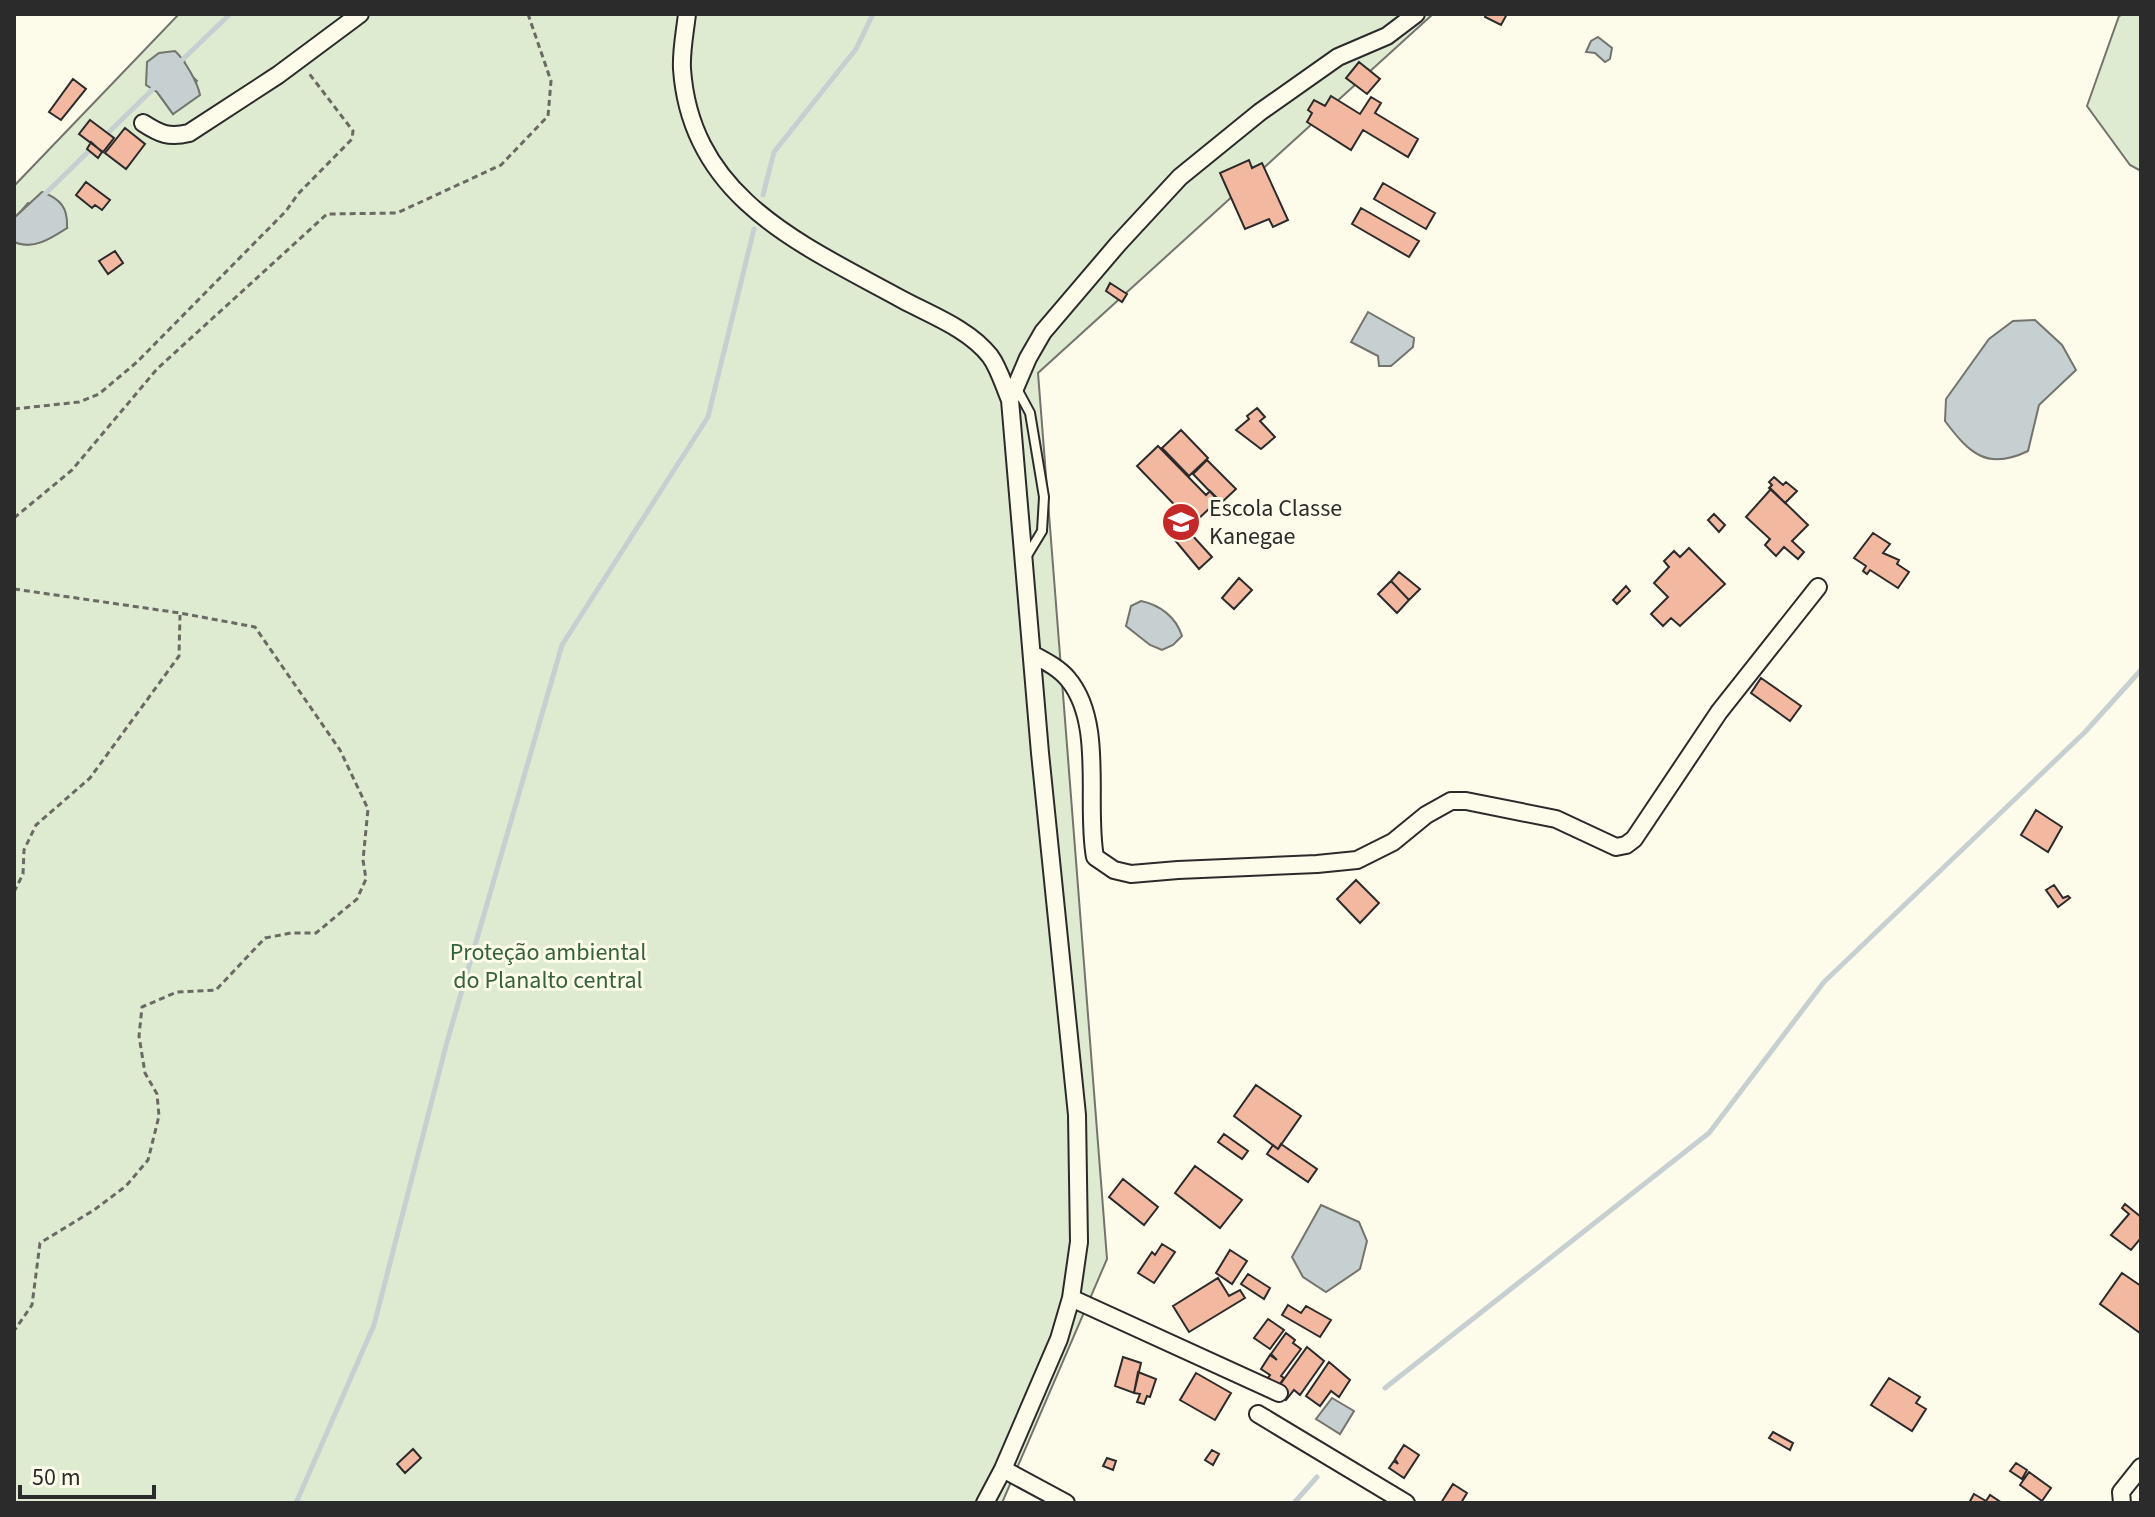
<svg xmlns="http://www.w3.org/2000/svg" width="2155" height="1517" viewBox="0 0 2155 1517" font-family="'Source Sans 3',sans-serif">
	<rect width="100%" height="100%" fill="#fdfbea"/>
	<path fill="#deebd1" stroke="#74746e" stroke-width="2" fill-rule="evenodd" d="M179,14H1433L1038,373L1107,1259L1002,1503H14V242C33,250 50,239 67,228L28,203L14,219V186ZM184,60L187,72L197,81L173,114L157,92Z
		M2123,14H2141V171L2130,165L2087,106L2119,16Z"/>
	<path fill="#c7d0d0" stroke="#74746e" stroke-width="2" d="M1598,37L1612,48L1610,59L1605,62L1595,53L1586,52L1591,41Z
		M175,51C184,59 198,83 200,95L173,114L157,92L146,85L147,62L159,53Z
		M42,192C61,199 68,208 67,228C50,239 33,250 14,242V218Z
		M1368,312L1414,338L1413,347L1391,366H1379L1378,356L1351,342Z
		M2035,320L2062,345L2076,370L2039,405L2028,451C1987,471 1969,453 1945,421L1946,399L1989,339L2013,321Z
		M1141,601C1160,605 1176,617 1182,636L1173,645L1162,650L1150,645L1126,626L1131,606Z
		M1321,1205L1359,1222L1367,1241L1360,1269L1326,1292L1303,1277L1292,1257Z
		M1332,1398L1354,1411L1340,1434L1316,1419Z"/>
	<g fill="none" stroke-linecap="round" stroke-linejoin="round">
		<path stroke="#c7d0d0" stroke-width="5" d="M180,62L230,14
			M103,138L156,86
			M763,195L774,152L856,49L873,14
			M43,196L93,147
			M1385,1388L1709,1133L1824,982L2085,732L2141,670
			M296,1503L374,1325L447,1042L562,645L708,417L754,229
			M1294,1503L1317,1477"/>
	</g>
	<path fill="#f2b8a0" stroke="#2b2b2b" stroke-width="2" d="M1486,14H1507L1501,25L1485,17Z
		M1359,62L1380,79L1367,94L1346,78Z
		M73,79L86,89L61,120L49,112Z
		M1331,96L1360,114L1371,97L1381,103L1375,113L1418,139L1408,157L1363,130L1351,150L1307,122L1312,113L1308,110L1314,100L1325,106Z
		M90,120L114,138L103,152L79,134Z
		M125,128L145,144L126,169L105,153Z
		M91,142L102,152L98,158L87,149Z
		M1249,160L1252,168L1262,163L1288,220L1273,227L1269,219L1245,229L1220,173Z
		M86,182L110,200L102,210L95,205L92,208L76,195Z
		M1383,183L1435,213L1426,229L1374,199Z
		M1361,208L1419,241L1409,257L1352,224Z
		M115,251L123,263L108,274L99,261Z
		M1110,283L1127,294L1122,302L1106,291Z
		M1257,408L1265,417L1260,421L1275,437L1261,449L1236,430L1249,419L1247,416Z
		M1181,430L1208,458L1189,476L1162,448Z
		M1158,446L1206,495L1210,491L1221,502L1217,506L1214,504L1193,524L1137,466Z
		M1207,460L1236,489L1221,503L1193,474Z
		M1774,477L1783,485L1786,482L1797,491L1785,503L1769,488L1772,485L1769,482Z
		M1771,489L1808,525L1792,541L1804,552L1798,559L1784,547L1776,556L1765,545L1770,539L1746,517Z
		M1714,514L1725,525L1719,532L1708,520Z
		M1181,532L1188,540L1192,535L1212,557L1199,569L1174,539Z
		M1873,533L1890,544L1883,553L1899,560L1897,564L1909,572L1898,588L1870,570L1867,574L1863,571L1866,566L1854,558Z
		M1689,548L1725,584L1680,626L1671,618L1663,626L1651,614L1668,597L1654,583L1669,567L1664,561L1674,551L1680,557Z
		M1399,572L1420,589L1409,600L1391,581Z
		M1239,578L1252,590L1234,609L1222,598Z
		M1391,581L1409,600L1397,613L1378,594Z
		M1626,586L1630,591L1617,604L1613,600Z
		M1761,678L1801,706L1790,721L1751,693Z
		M2036,810L2062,827L2048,852L2021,835Z
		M1356,880L1379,903L1360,923L1337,899Z
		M2054,885L2063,898L2068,896L2070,898L2058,907L2046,890Z
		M1256,1085L1301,1116L1278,1149L1234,1116Z
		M1224,1134L1248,1151L1242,1159L1218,1142Z
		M1281,1144L1317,1169L1308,1182L1267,1154L1273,1145L1278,1149Z
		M1195,1166L1242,1200L1220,1228L1175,1193Z
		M1123,1179L1158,1207L1144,1225L1109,1197Z
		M2125,1204L2141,1217V1238L2131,1250L2111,1235L2129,1214L2122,1208Z
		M1162,1244L1175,1252L1154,1283L1138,1273L1152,1252L1155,1255Z
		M1230,1250L1247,1261L1232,1284L1216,1273Z
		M2122,1273L2141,1286L2140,1333L2100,1304Z
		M1248,1274L1270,1288L1264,1299L1241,1284Z
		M1218,1278L1229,1296L1240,1290L1245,1298L1189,1332L1173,1306Z
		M1288,1305L1301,1313L1306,1306L1331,1320L1320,1337L1282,1315Z
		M1268,1319L1284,1330L1270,1349L1254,1338Z
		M1286,1333L1295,1340L1293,1343L1301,1349L1281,1376L1284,1378L1276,1390L1265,1382L1270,1375L1261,1369L1270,1355L1277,1360L1271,1354Z
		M1307,1347L1324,1361L1300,1395L1294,1390L1286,1400L1274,1393Z
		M1123,1357L1141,1363L1134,1393L1115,1386Z
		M1329,1362L1350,1380L1339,1397L1331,1391L1320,1406L1306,1396Z
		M1138,1372L1156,1379L1150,1397L1147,1396L1144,1404L1137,1402L1140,1394L1134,1393Z
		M1196,1373L1231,1393L1215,1420L1180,1400Z
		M1889,1378L1920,1397L1916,1403L1926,1409L1912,1431L1871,1405Z
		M1773,1432L1793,1443L1790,1450L1769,1438Z
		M1404,1445L1419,1455L1404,1478L1389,1468L1394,1461L1398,1464L1395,1459Z
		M413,1449L421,1458L405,1473L397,1464Z
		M1212,1450L1219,1454L1213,1465L1205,1460Z
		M1107,1458L1116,1461L1113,1470L1103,1466Z
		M2016,1463L2027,1470L2022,1479L2010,1471Z
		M2029,1472L2051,1488L2042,1501L2020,1485Z
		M1453,1484L1467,1493L1461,1503H1441Z
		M1974,1494L1986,1501L1990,1495L2002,1503H1969Z"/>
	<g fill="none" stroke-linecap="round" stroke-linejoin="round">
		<g stroke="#2b2b2b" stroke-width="12">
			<path id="lane" d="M1016,387L1030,413L1044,497L1042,531L1025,559"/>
		</g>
		<g stroke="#2b2b2b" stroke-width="20">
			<path id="street" d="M687,14C685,32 681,51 682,69C691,199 803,245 903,300C931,315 969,329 990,356C999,368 1004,386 1010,400L1040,753L1077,1115L1079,1242L1071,1298L1059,1339L1003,1469L985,1503
				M143,123C160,134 169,138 189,133L278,75L360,14
				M1010,400L1028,358L1043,332L1118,244L1180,177L1260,112L1338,57L1387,36L1416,14
				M1032,654C1045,661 1059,668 1068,679C1105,723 1085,804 1095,857L1114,870L1131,874L1178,870L1317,864L1357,860L1393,842L1426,815L1451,801H1466L1556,819L1616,847L1626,845L1634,839L1719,712L1818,587
				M1071,1298L1279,1393
				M1258,1414L1406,1503
				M1003,1469L1066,1503
				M2122,1503L2121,1492L2141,1467"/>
		</g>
		<path stroke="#6a6964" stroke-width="3" stroke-dasharray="6 4" stroke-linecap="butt" d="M14,409L79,402L99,394L137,362L286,211L298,194L352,139L353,131L308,72
			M14,518L72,470L157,369L327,214L397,213L501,165L548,116L551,81L528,14
			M14,589L180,613L255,627L340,750L368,809L363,860L366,879L357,899L316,933H291L265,938L216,990L177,992L142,1007L139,1036L145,1073L157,1094L159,1116L148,1160L126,1186L94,1210L40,1243L32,1305L14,1331
			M14,892L23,874L24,850L36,825L90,778L179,656L180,615"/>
		<use href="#lane" stroke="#fdfbea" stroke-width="8"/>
		<use href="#street" stroke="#fdfbea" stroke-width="16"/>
	</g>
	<defs>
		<g id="school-disc" transform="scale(2)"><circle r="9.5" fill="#c62828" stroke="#fdfbea"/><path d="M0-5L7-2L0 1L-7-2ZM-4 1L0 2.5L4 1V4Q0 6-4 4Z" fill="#fff"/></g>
	</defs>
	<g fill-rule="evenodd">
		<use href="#school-disc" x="1181" y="522"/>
	</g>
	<g text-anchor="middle" stroke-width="6" stroke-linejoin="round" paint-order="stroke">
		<g font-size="24" fill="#2b2b2b" stroke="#fdfbea" text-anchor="start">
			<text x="1209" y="516">Escola Classe<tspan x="1209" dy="28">Kanegae</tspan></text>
		</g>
		<g font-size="24" fill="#34623c" stroke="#fdfbea">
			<text x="548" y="960">Proteção ambiental<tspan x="548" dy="28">do Planalto central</tspan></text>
		</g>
	</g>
	<rect width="2155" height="1517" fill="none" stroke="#2b2b2b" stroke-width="32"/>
	<path d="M20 1485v12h134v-12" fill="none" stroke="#2b2b2b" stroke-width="4"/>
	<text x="32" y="1485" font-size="24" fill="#2b2b2b" stroke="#fdfbea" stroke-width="6" paint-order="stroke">50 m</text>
</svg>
